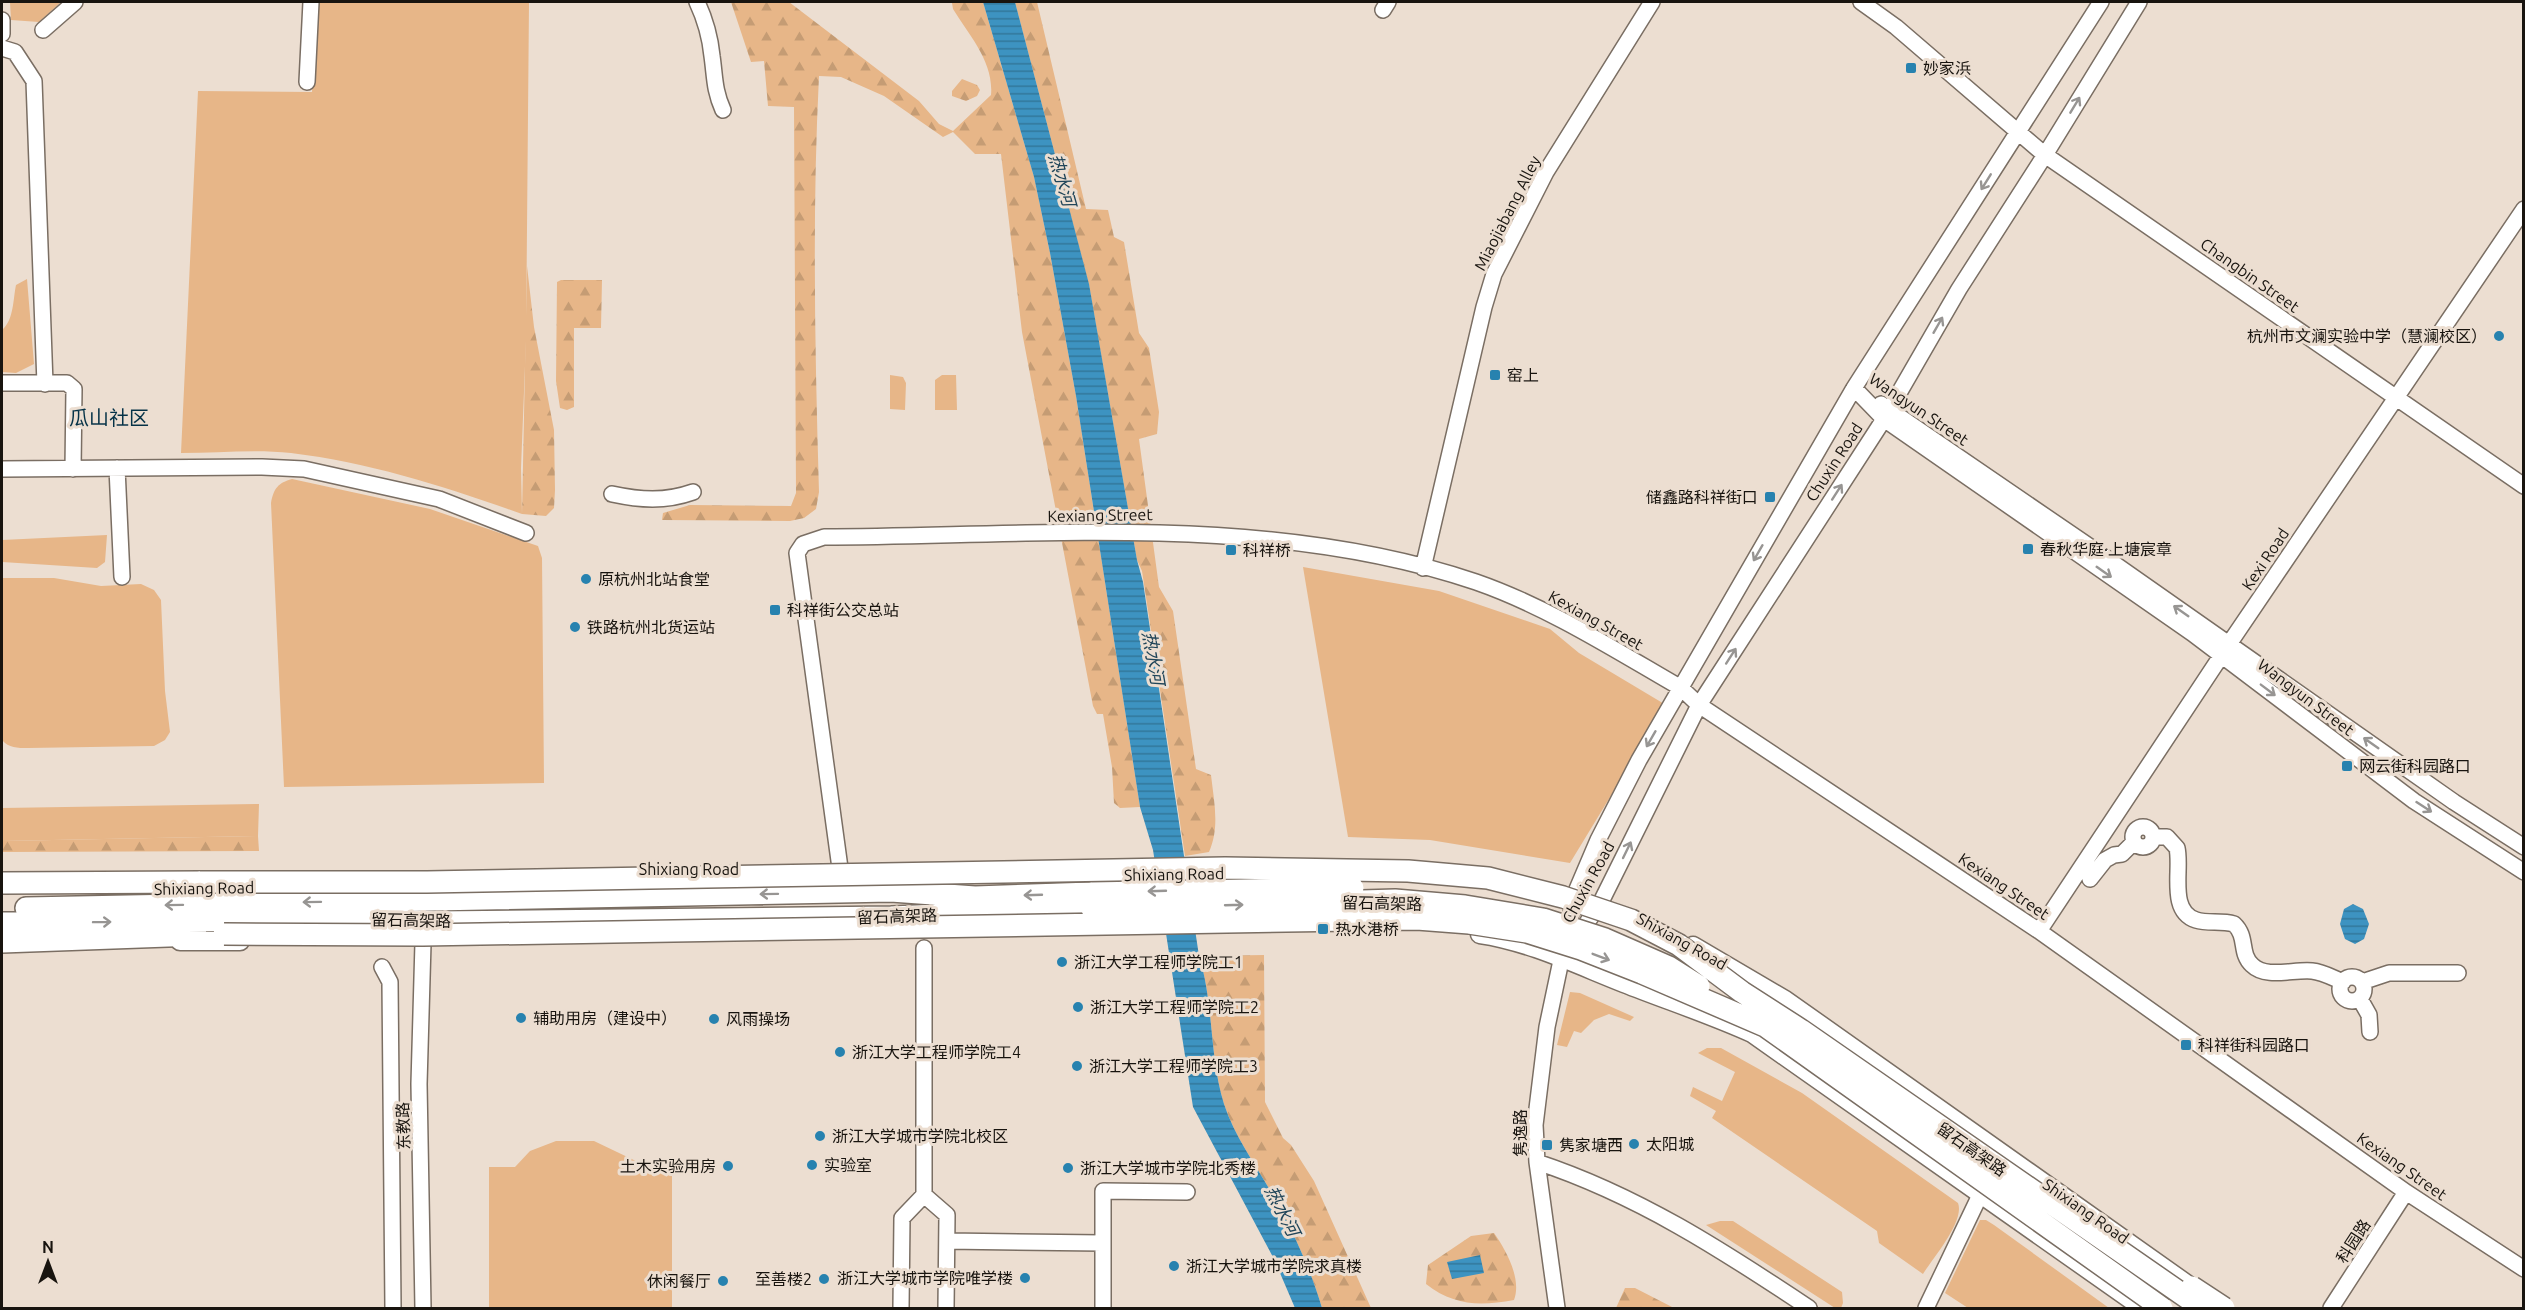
<svg xmlns="http://www.w3.org/2000/svg" width="2525" height="1310" viewBox="0 0 2525 1310" font-family="Ubuntu,'Noto Sans SC',sans-serif">
	<defs>
		<pattern id="forest-firs" width="22" height="20" patternUnits="userSpaceOnUse" patternTransform="scale(1.5)"><rect width="22" height="20" fill="#e7b688"/><path d="M5 1l3.5 6h-7zM16 11l3.5 6h-7z" fill="#c59c74"/></pattern>
		<pattern id="water-rules" width="6" height="5" patternUnits="userSpaceOnUse" patternTransform="scale(1.5)"><rect width="6" height="5" fill="#3d93c1"/><path d="M0 2.5h6" fill="none" stroke="#32779b"/></pattern>
	</defs>
	<rect width="100%" height="100%" fill="#ecded1"/>
	<path fill="#e7b688" d="M10,2H61L39,22L11,20Z
		M317,2H529L526,341L521,468L522,514C446,487 372,463 291,453C256,449 217,453 181,453L198,91L312,92Z
		M27,279L34,364L16,373L2,372V330C14,320 13,299 16,285Z
		M890,375L903,377L906,383L905,410L890,409Z
		M942,375H956L957,410H935V380Z
		M292,479L430,509L538,546L542,558L544,783L284,787L271,503C274,488 278,483 292,479Z
		M107,535L105,562L97,568L2,562V540Z
		M1303,567L1439,591L1550,629L1579,653L1666,705L1570,863L1430,840L1348,837Z
		M2,578H54L101,586L141,584L154,590L161,600L165,691L170,732L165,740L154,746L28,748C17,748 9,748 2,740Z
		M259,804L258,836L2,841V808Z
		M1570,992L1580,993L1634,1017L1630,1021L1609,1014L1594,1020L1581,1033L1574,1031L1567,1047L1557,1045Z
		M1707,1048H1721L1802,1093L1958,1203C1965,1221 1933,1258 1923,1274L1879,1243L1877,1231L1712,1118L1716,1111L1690,1096L1693,1087L1722,1101L1735,1072L1698,1053Z
		M556,1141H594L640,1163L672,1162V1308H489V1167H515L530,1151Z
		M1980,1220H1986L1994,1225L2109,1308H1968L1945,1293Z
		M1720,1221H1733L1842,1292L1843,1303L1841,1308H1835L1706,1225Z"/>
	<path fill="url(#forest-firs)" d="M731,2H789L919,101L939,124L953,131L991,95C994,62 969,35 953,9L952,3L983,2L1034,177L1050,253L1076,396L1140,807L1120,808L1114,803L1112,767L1103,714H1097L1093,706L1022,332L1001,154H975L953,132L943,137L884,96L841,77L819,76C812,215 815,353 819,492L816,509L804,518L790,521L662,520L663,513L690,505L791,506L796,493L794,107L768,106L764,61L751,62Z
		M1015,2H1037L1086,209L1108,210L1114,237L1124,242L1139,333L1149,348L1159,412L1157,434L1139,439L1159,587L1173,611L1196,769L1211,775C1214,802 1220,827 1209,852L1185,856L1142,571L1137,560L1089,285Z
		M962,79L977,85L980,90L977,96L966,101L952,96V91Z
		M527,266L534,327L554,430L555,490L554,508L546,516L522,514Z
		M561,280H602L601,328H574V407L567,410L560,408L556,381L557,282Z
		M258,836L259,851L2,852V841Z
		M1264,955L1265,1102L1283,1138L1291,1145L1314,1181L1371,1308H1322C1312,1274 1297,1240 1280,1208C1262,1173 1236,1141 1224,1104C1209,1056 1214,1003 1199,956Z
		M1494,1233C1506,1250 1522,1279 1514,1300C1480,1306 1454,1306 1426,1284L1428,1265L1471,1236Z
		M1625,1288H1635L1674,1308H1616Z"/>
	<path fill="url(#water-rules)" d="M983,2H1015L1089,284L1137,560L1143,582L1199,956C1214,1003 1209,1056 1224,1104C1236,1141 1262,1173 1280,1208C1297,1240 1312,1274 1322,1308H1295L1274,1259L1193,1107L1153,850L1140,807L1076,396L1050,253L1034,177Z
		M2353,904L2363,909L2369,924L2364,939L2355,944L2345,939L2340,924L2344,909Z
		M1480,1255L1484,1273L1452,1279L1447,1262Z"/>
	<g fill="none" stroke-linecap="round" stroke-linejoin="round">
		<g stroke="#7a6e63" stroke-width="18">
			<path id="minor" d="M697,2C705,19 710,36 712,56C715,77 714,90 723,110
				M1861,2L1896,27L2045,155L2524,486
				M1383,10L1388,2
				M2,20V34
				M43,30L75,2
				M2,48L15,52L34,81L45,384
				M307,82L311,2
				M2,383H67L74,389L73,469
				M1854,388L1884,419L2192,633L2414,801L2524,872
				M1881,404L2096,551L2454,802L2524,847
				M117,468L122,577
				M2,469L262,467L304,469L439,499L526,533
				M612,494C640,500 665,502 693,492
				M1423,568L1484,307L1494,274L1546,172L1652,2
				M2133 837a10 10 0 1 1 20 0a10 10 0 1 1-20 0Z
				M2153,837H2167L2177,848C2182,869 2168,911 2196,920C2208,924 2221,920 2234,924C2248,937 2239,953 2252,965C2266,979 2294,969 2312,971C2323,972 2333,978 2343,982
				M840,868L797,553L803,544L824,537C1039,536 1268,512 1476,582C1548,607 1615,650 1681,688L1699,705L2039,931L2406,1192L2524,1269
				M2090,879L2105,860L2114,855L2122,854L2134,842
				M2039,931L2229,644L2524,209
				M1576,939L1601,902L1699,705L1884,419L1959,289L2045,155L2139,2
				M423,943L419,1084L423,1308
				M382,967L390,982L393,1308
				M2340 989a12 12 0 1 1 24 0a12 12 0 1 1-24 0Z
				M2362,982L2389,973H2458
				M2360,999L2369,1015L2370,1032
				M1537,1162C1637,1195 1722,1250 1809,1308
				M924,1195L947,1215L946,1308
				M947,1241L1102,1243
				M901,1308L902,1218L924,1195V948
				M1103,1308V1191L1187,1192
				M1557,1308L1537,1162L1535,1125L1547,1027L1575,894L1598,840L1639,760L1854,388L2101,2
				M1926,1308L1981,1193
				M2331,1308L2406,1192"/>
		</g>
		<g stroke="#7a6e63" stroke-width="21">
			<path id="major" d="M1480,934C1529,941 1578,965 1624,983C1667,1000 1710,1014 1752,1033L2143,1308
				M180,941H240
				M1693,946L1785,1000L2202,1295"/>
		</g>
		<g stroke="#7a6e63" stroke-width="24">
			<path id="highway" d="M2,883L200,882
				M26,908L891,891L975,897L1092,893
				M2,923L374,919L435,922L891,917L1092,909
				M2,942L196,935"/>
		</g>
		<use href="#minor" stroke="#fff" stroke-width="15"/>
		<use href="#major" stroke="#fff" stroke-width="18"/>
		<use href="#highway" stroke="#fff" stroke-width="21"/>
		<g stroke="#7a6e63" stroke-width="24" stroke-linecap="butt">
			<path id="highway-bridge" d="M200,882H427L1225,868L1408,871L1488,878L1563,897L1631,920L1679,945L1742,992L1801,1030L2202,1308
				M1092,893L1353,888
				M1092,909L1395,900L1465,906L1543,919L1605,939L1669,967L1699,986
				M224,934L423,935L1417,919L1469,923L1527,932L1581,949L1642,973L1765,1026L2162,1308
				M2192,1287L2224,1308"/>
		</g>
		<use href="#highway-bridge" stroke="#fff" stroke-width="21"/>
	</g>
	<defs><path id="oneway-shaft" d="M-6 0H5M1.5-3L5.5 0L1.5 3" fill="none" stroke-width="1.6" stroke-linecap="round" stroke-linejoin="round" transform="scale(1.5)"/></defs>
	<g stroke="#979593">
		<use href="#oneway-shaft" transform="translate(2075 105) rotate(-59)"/>
		<use href="#oneway-shaft" transform="translate(1986 182) rotate(122)"/>
		<use href="#oneway-shaft" transform="translate(1938 325) rotate(-60)"/>
		<use href="#oneway-shaft" transform="translate(1837 492) rotate(-57)"/>
		<use href="#oneway-shaft" transform="translate(1758 553) rotate(120)"/>
		<use href="#oneway-shaft" transform="translate(2104 572) rotate(35)"/>
		<use href="#oneway-shaft" transform="translate(2181 611) rotate(-145)"/>
		<use href="#oneway-shaft" transform="translate(1731 656) rotate(-57)"/>
		<use href="#oneway-shaft" transform="translate(2268 690) rotate(37)"/>
		<use href="#oneway-shaft" transform="translate(1651 739) rotate(120)"/>
		<use href="#oneway-shaft" transform="translate(2371 743) rotate(-145)"/>
		<use href="#oneway-shaft" transform="translate(2424 807) rotate(33)"/>
		<use href="#oneway-shaft" transform="translate(1627 850) rotate(-64)"/>
		<use href="#oneway-shaft" transform="translate(1157 891) rotate(178)"/>
		<use href="#oneway-shaft" transform="translate(769 894) rotate(179)"/>
		<use href="#oneway-shaft" transform="translate(1033 895) rotate(178)"/>
		<use href="#oneway-shaft" transform="translate(312 902) rotate(179)"/>
		<use href="#oneway-shaft" transform="translate(174 905) rotate(179)"/>
		<use href="#oneway-shaft" transform="translate(1234 905) rotate(-2)"/>
		<use href="#oneway-shaft" transform="translate(102 922) rotate(-1)"/>
		<use href="#oneway-shaft" transform="translate(1601 957) rotate(21)"/>
	</g>
	<g fill="#2782af" stroke="#ecded1" stroke-width="2">
		<rect x="1905" y="62" width="12" height="12" rx="3"/>
		<circle cx="2499" cy="336" r="6"/>
		<rect x="1489" y="369" width="12" height="12" rx="3"/>
		<rect x="1764" y="491" width="12" height="12" rx="3"/>
		<rect x="2022" y="543" width="12" height="12" rx="3"/>
		<rect x="1225" y="544" width="12" height="12" rx="3"/>
		<circle cx="586" cy="579" r="6"/>
		<rect x="769" y="604" width="12" height="12" rx="3"/>
		<circle cx="575" cy="627" r="6"/>
		<rect x="2341" y="760" width="12" height="12" rx="3"/>
		<rect x="1317" y="923" width="12" height="12" rx="3"/>
		<circle cx="1062" cy="962" r="6"/>
		<circle cx="1078" cy="1007" r="6"/>
		<circle cx="521" cy="1018" r="6"/>
		<circle cx="714" cy="1019" r="6"/>
		<rect x="2180" y="1039" width="12" height="12" rx="3"/>
		<circle cx="840" cy="1052" r="6"/>
		<circle cx="1077" cy="1066" r="6"/>
		<circle cx="820" cy="1136" r="6"/>
		<circle cx="1634" cy="1144" r="6"/>
		<rect x="1541" y="1139" width="12" height="12" rx="3"/>
		<circle cx="812" cy="1165" r="6"/>
		<circle cx="728" cy="1166" r="6"/>
		<circle cx="1068" cy="1168" r="6"/>
		<circle cx="1174" cy="1266" r="6"/>
		<circle cx="1025" cy="1278" r="6"/>
		<circle cx="824" cy="1279" r="6"/>
		<circle cx="723" cy="1281" r="6"/>
	</g>
	<g text-anchor="middle" stroke-width="6" stroke-linejoin="round" paint-order="stroke">
		<g font-size="16" fill="#18140f" stroke="#ecded1" text-anchor="start">
			<text x="1923" y="74">妙家浜</text>
			<text x="2487" y="342" text-anchor="end">杭州市文澜实验中学（慧澜校区）</text>
			<text x="1507" y="381">窑上</text>
			<text x="1758" y="503" text-anchor="end">储鑫路科祥街口</text>
			<text x="2040" y="555">春秋华庭·上塘宸章</text>
			<text x="1243" y="556">科祥桥</text>
			<text x="598" y="585">原杭州北站食堂</text>
			<text x="787" y="616">科祥街公交总站</text>
			<text x="587" y="633">铁路杭州北货运站</text>
			<text x="2359" y="772">网云街科园路口</text>
			<text x="1335" y="935">热水港桥</text>
			<text x="1074" y="968">浙江大学工程师学院工1</text>
			<text x="1090" y="1013">浙江大学工程师学院工2</text>
			<text x="533" y="1024">辅助用房（建设中）</text>
			<text x="726" y="1025">风雨操场</text>
			<text x="2198" y="1051">科祥街科园路口</text>
			<text x="852" y="1058">浙江大学工程师学院工4</text>
			<text x="1089" y="1072">浙江大学工程师学院工3</text>
			<text x="832" y="1142">浙江大学城市学院北校区</text>
			<text x="1646" y="1150">太阳城</text>
			<text x="1559" y="1151">隽家塘西</text>
			<text x="824" y="1171">实验室</text>
			<text x="716" y="1172" text-anchor="end">土木实验用房</text>
			<text x="1080" y="1174">浙江大学城市学院北秀楼</text>
			<text x="1186" y="1272">浙江大学城市学院求真楼</text>
			<text x="1013" y="1284" text-anchor="end">浙江大学城市学院唯学楼</text>
			<text x="812" y="1285" text-anchor="end">至善楼2</text>
			<text x="711" y="1287" text-anchor="end">休闲餐厅</text>
		</g>
		<g font-size="16" fill="#18140f" stroke="#ecded1">
			<text transform="translate(1507 213) rotate(-63)" y="6">Miaojiabang Alley</text>
			<text transform="translate(2250 275) rotate(35)" y="6">Changbin Street</text>
			<text transform="translate(1919 409) rotate(34)" y="6">Wangyun Street</text>
			<text transform="translate(1834 462) rotate(-57)" y="6">Chuxin Road</text>
			<text transform="translate(1100 515) rotate(-1)" y="6">Kexiang Street</text>
			<text transform="translate(2265 559) rotate(-56)" y="6">Kexi Road</text>
			<text transform="translate(1596 620) rotate(29)" y="6">Kexiang Street</text>
			<text transform="translate(2306 697) rotate(37)" y="6">Wangyun Street</text>
			<text x="689" y="875">Shixiang Road</text>
			<text transform="translate(1174 874) rotate(-1)" y="6">Shixiang Road</text>
			<text transform="translate(1588 882) rotate(-61)" y="6">Chuxin Road</text>
			<text transform="translate(2004 886) rotate(34)" y="6">Kexiang Street</text>
			<text transform="translate(204 888) rotate(-1)" y="6">Shixiang Road</text>
			<text transform="translate(1382 903) rotate(1)" y="6">留石高架路</text>
			<text transform="translate(897 916) rotate(-2)" y="6">留石高架路</text>
			<text transform="translate(411 920) rotate(1)" y="6">留石高架路</text>
			<text transform="translate(1682 941) rotate(29)" y="6">Shixiang Road</text>
			<text transform="translate(403 1126) rotate(-92)" y="6">东教路</text>
			<text transform="translate(1520 1133) rotate(-90)" y="6">隽逸路</text>
			<text transform="translate(1972 1149) rotate(35)" y="6">留石高架路</text>
			<text transform="translate(2402 1166) rotate(35)" y="6">Kexiang Street</text>
			<text transform="translate(2086 1211) rotate(35)" y="6">Shixiang Road</text>
			<text transform="translate(2353 1241) rotate(-57)" y="6">科园路</text>
		</g>
		<g font-size="18" font-style="italic" fill="#204559" stroke="#ecded1">
			<text transform="translate(1062 180) rotate(74)" y="6">热水河</text>
			<text transform="translate(1153 658) rotate(80)" y="6">热水河</text>
			<text transform="translate(1282 1211) rotate(63)" y="6">热水河</text>
		</g>
		<g font-size="20" fill="#053247" stroke="#ecded1">
			<text x="109" y="425">瓜山社区</text>
		</g>
	</g>
	<rect width="2525" height="1310" fill="none" stroke="#18140f" stroke-width="6"/>
	<g transform="translate(48 1262)" stroke="#ecded1" stroke-width="4.5" paint-order="stroke">
	<path d="M0-4.5L10 22L0 15L-10 22Z" fill="#18140f"/>
	<text y="-9" font-size="16" font-weight="bold" text-anchor="middle" fill="#18140f">N</text>
	</g>
</svg>
